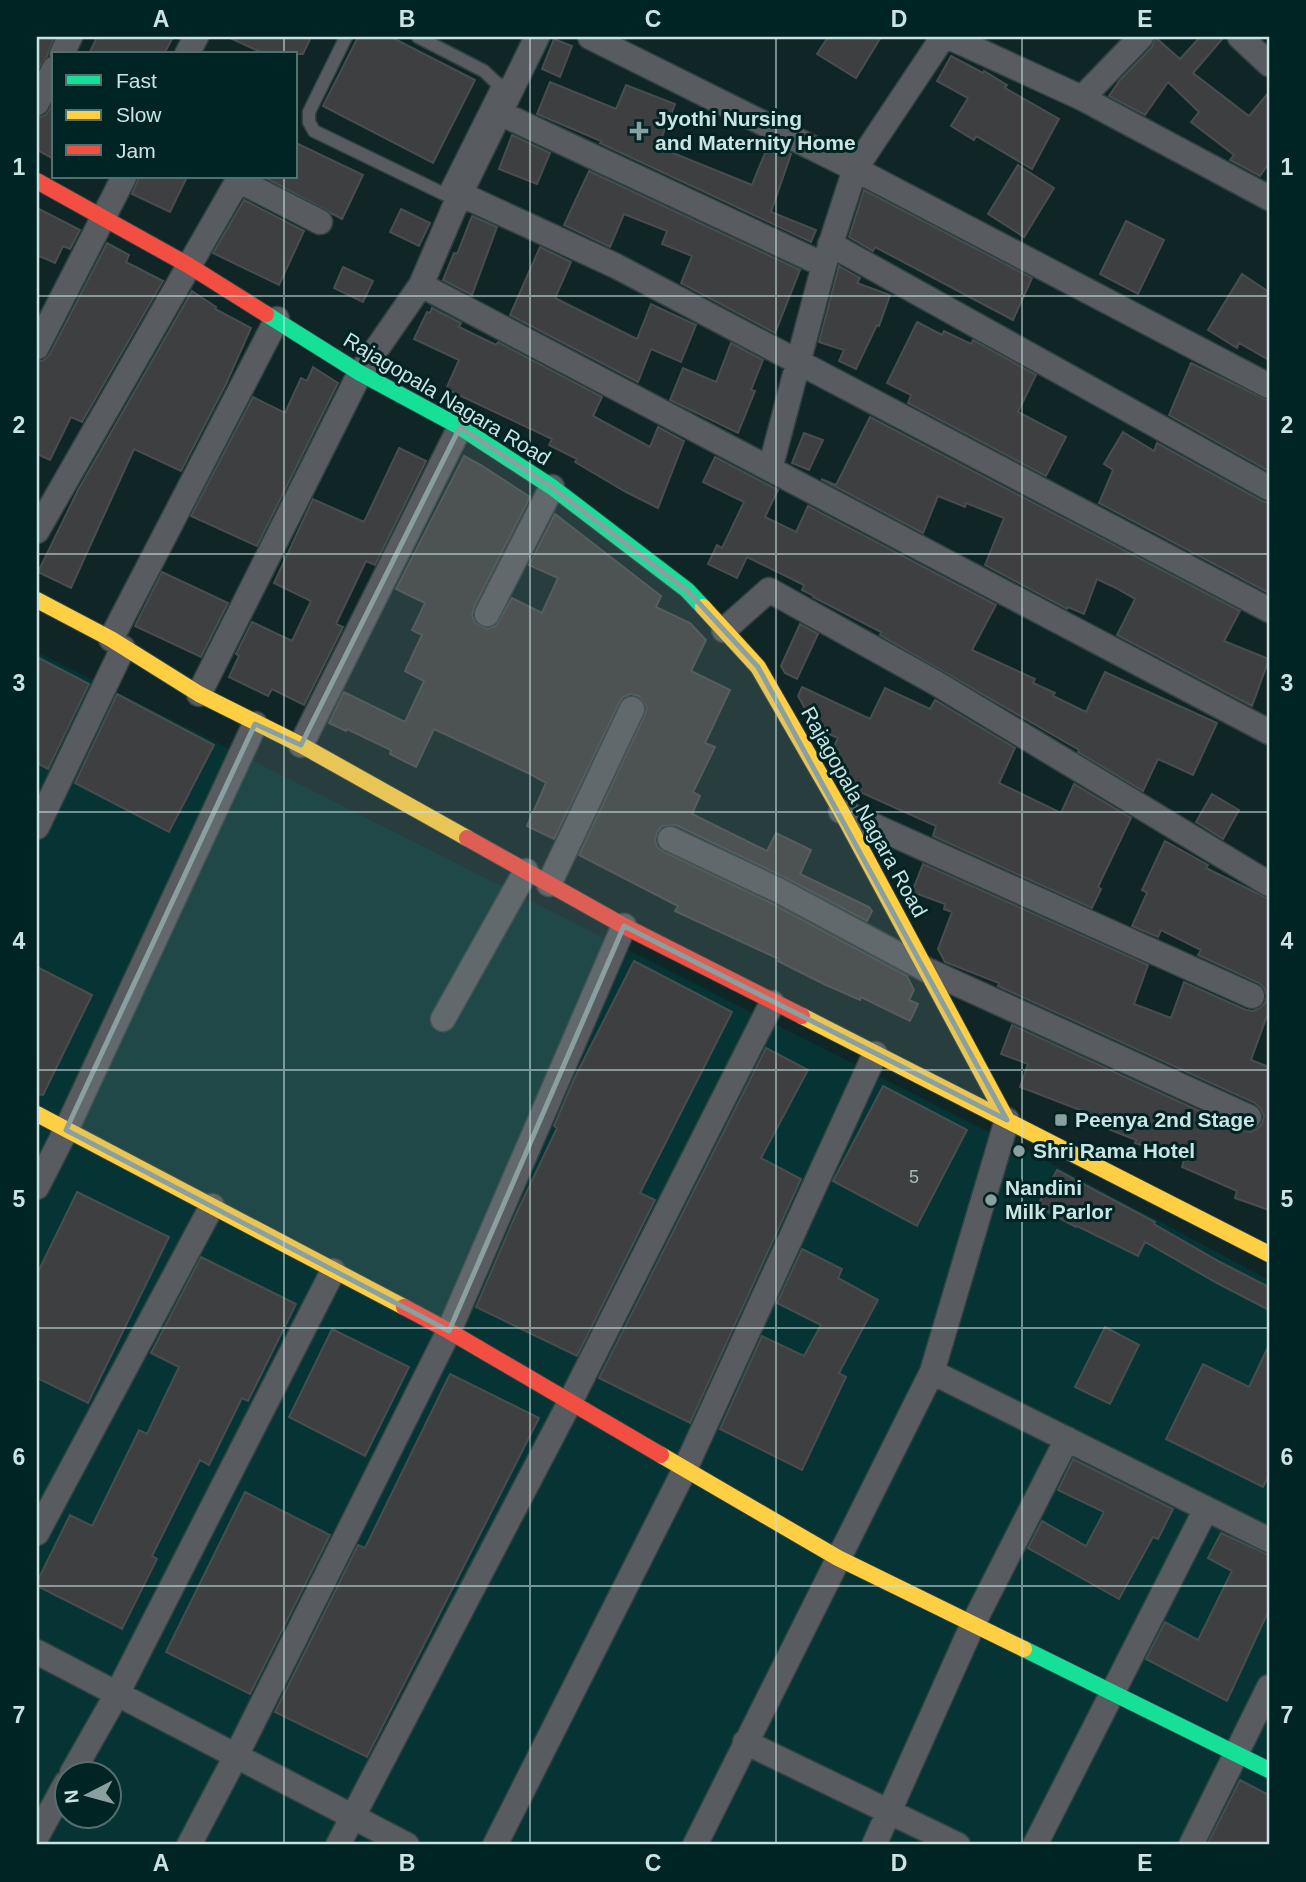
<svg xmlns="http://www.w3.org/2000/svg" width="1306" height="1882" viewBox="0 0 1306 1882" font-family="Helvetica,sans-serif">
	<rect width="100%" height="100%" fill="#102525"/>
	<path fill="#063333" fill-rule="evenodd" d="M37,652L1041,1158L1269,1280V1845H37ZM66,1773H108V1815H66Z"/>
	<path fill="#3e3f40" stroke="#484d4d" stroke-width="2" d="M37,37H54L47,56L37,70Z
		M97,37H173L164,54H89Z
		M228,37H311L303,54H265Z
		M358,37H391L475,80L433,163L323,106Z
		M828,37H881L856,78L817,54Z
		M1155,37L1180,59L1200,37H1224L1193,73L1249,116L1269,92V163L1260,176L1230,160L1234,155L1191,122L1199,112L1168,82L1145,115L1109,96L1120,80L1152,47Z
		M554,39L572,46L560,77L542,69Z
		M951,56L983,73L984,71L1007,85L1005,88L1059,119L1032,169L976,136L974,140L951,126L968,98L937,81Z
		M550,82L616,109L626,85L675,104L658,147L752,185L769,143L791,154L771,212L816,230L811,242L600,143L601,141L537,114Z
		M54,102V159L37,150V118L46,115Z
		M512,135L550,153L537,184L499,169Z
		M296,143L363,175L342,219L264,177H296Z
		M1018,165L1054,188L1024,237L988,214Z
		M589,171L800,270L775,333L681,283L692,256L662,244L667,231L624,214L610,247L564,225Z
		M139,177H187L170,212L132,194Z
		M864,190L1032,278L1013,320L875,247L873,251L849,237Z
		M244,200L304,231L279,285L213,253Z
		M37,208L80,230L70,249L63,246L55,263L37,255Z
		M401,209L430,223L419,246L390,232Z
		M472,216L497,227L472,295L443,280L454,253L457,254Z
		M1126,221L1164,240L1138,294L1100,274Z
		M107,243L129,255L126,262L163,281L82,422L71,417L50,460L37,454V362L44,360L50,354Z
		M540,247L571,262L555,298L637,339L651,304L696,325L681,362L651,349L638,382L510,315Z
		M839,266L860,278L857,283L890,295L879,326L877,325L856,369L839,361L844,350L819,342Z
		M343,267L373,281L363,302L334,288Z
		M1242,274L1269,292V360L1239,343L1237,348L1208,330Z
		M192,291L216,307L215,309L251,328L226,384L181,471L134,449L71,588L38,572L78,490Z
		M432,308L461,323L459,327L496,345L498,342L602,397L593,416L650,447L658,427L684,441L658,508L626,492L575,462L577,459L549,445L552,439L446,389L459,360L414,339L427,312L430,313Z
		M917,322L942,335L944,331L971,344L973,340L1036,375L1018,412L1066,437L1046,476L908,403L911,395L887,383Z
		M731,343L763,360L751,390L755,391L738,433L670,400L683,368L716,382Z
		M1191,363L1269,401V471L1169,415Z
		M313,367L338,383L257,546L191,516L253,397L285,413L301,378L307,381Z
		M870,417L1240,611L1224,641L1269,659L1252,706L1117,635L1135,599L1116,588L1097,579L1084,614L1068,607L1067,609L985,565L1004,518L966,503L965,507L938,496L923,533L821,479L836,485Z
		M1123,432L1154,451L1157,443L1262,501L1269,503V593L1099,503L1113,470L1104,464Z
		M804,433L823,440L809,470L792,463Z
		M399,448L426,461L375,565L366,561L336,624L343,627L304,705L272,689L268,696L229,677L239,656L236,654L252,622L292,641L311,601L274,583L313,499L364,522Z
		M464,456L481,465L530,497L474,607L472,615L475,623L487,629L496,626L512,598L542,613L558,578L529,565L555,514L661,596L656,607L690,623L706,640L691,671L730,690L705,743L715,747L693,792L700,796L692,814L767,851L776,833L811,850L800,874L869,907L872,911L867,921L784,877L676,825L662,826L657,832L655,840L657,847L664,852L771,903L907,976L914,990L909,1000L918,1004L910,1021L861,997L860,1000L826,985L778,961L779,959L675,911L678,906L579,855L645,715L647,707L639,696L630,694L623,697L619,703L554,839L527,826L546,783L528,773L434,729L416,767L390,754L391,750L347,729L346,731L329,723L344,692L405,722L424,681L405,671L422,635L412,630L425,603L396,589Z
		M715,457L778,490L765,517L796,532L808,506L996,605L972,650L1035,679L1033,683L1055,693L1053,696L1086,712L1105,672L1217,723L1193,775L1158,759L1143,791L1078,752L1079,750L880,635L881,632L813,597L814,596L802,590L804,585L747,557L737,578L708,564L717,545L722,548L744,502L703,482Z
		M162,572L228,603L201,657L135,626Z
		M800,624L818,634L797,679L785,673L781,666Z
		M37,657L89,684L48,769L37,763Z
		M802,687L870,719L885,688L930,709L935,700L1015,748L999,783L1061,813L1074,784L1131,818L1098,887L1101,889L1092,908L933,836L936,826L851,788L831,753L838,738L816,728L798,696Z
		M117,694L214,745L169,832L75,783Z
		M1212,794L1239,810L1223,839L1196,822Z
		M1165,841L1208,865L1206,868L1269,899V1010L1251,1060L1269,1067V1210L1235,1198L1237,1191L1182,1167L1184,1160L1135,1143L1136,1140L1103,1127L1106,1120L1020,1087L1028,1064L1001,1054L1012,1025L1243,1131L1250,1132L1257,1129L1262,1124L1264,1116L1261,1109L1255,1103L998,986L999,983L945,962L938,949L952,912L944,909L945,904L912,892L923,864L1148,965L1134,1004L1171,1018L1184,982L1246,1010L1253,1011L1260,1008L1265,1003L1267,995L1264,988L1259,983L1198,955L1201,950L1161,930L1158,937L1132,926L1147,893L1142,890Z
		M634,961L732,1012L640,1193L655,1200L577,1356L476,1307L516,1214L557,1128L554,1126L574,1079Z
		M37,967L92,995L43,1095L37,1094Z
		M766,1048L808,1070L761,1158L801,1179L690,1423L599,1378Z
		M883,1086L967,1130L917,1226L833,1181Z
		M1057,1170L1155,1222L1154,1224L1220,1262L1269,1287V1310L1217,1283L1145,1242L1138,1256L1077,1226L1076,1227L1037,1206Z
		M77,1192L169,1237L88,1403L37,1378V1274Z
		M802,1249L842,1269L838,1278L878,1300L839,1373L846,1377L802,1470L720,1429L762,1336L804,1356L821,1325L777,1303Z
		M201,1257L296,1304L248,1401L242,1398L209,1465L200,1460L152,1556L157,1559L122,1629L37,1586V1582L70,1515L92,1526L139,1430L147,1434L179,1367L151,1353Z
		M1105,1327L1139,1345L1110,1404L1075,1387Z
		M332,1329L409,1367L365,1456L289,1417Z
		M1269,1345V1475L1263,1487L1166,1439L1203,1364L1249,1387Z
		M450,1374L539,1418L367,1757L275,1712L358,1545L365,1548Z
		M1073,1459L1173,1509L1158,1539L1153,1537L1119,1599L1028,1548L1042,1521L1086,1546L1104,1512L1058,1490Z
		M245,1492L330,1535L250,1694L166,1652Z
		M1221,1533L1269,1555V1610L1227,1701L1146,1659L1165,1622L1198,1640L1232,1571L1208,1558Z
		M1240,1780L1269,1795V1845H1207Z"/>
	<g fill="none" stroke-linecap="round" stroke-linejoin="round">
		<g stroke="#304242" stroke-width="15">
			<path id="lane" d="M346,37L309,112V122L314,131L444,194L454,192L460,194
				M418,37L484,71L503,89
				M444,194L499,84"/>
		</g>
		<g stroke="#304242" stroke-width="27">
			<path id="street" d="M590,37L855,169L1269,386
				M949,37L1082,98L1269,198
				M1240,37L1269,64
				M62,54L70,37
				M187,54L196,37
				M1082,98L1141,37
				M37,103L54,69
				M500,113L824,265
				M238,180L320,222
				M460,194L616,266L1269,610
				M830,244L1269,488
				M421,285L1269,732
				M37,347L124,177
				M770,469L824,265L855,169L943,37
				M37,531L240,177
				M487,614L552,487
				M724,630L769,590L936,683L1269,884
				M111,639L277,319
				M199,694L360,373L421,285L460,194L537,37
				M301,745L460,427
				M841,811L1252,996
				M37,827L123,648
				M670,839L778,890L927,970L1249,1117
				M549,884L632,709
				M443,1019L526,871
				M37,1187L66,1130L255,724
				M932,1372L1269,1540
				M37,1533L212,1206
				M37,1652L407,1845
				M745,1742L958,1845
				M72,1773L117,1694L333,1271
				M37,1836L66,1783
				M189,1845L236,1756L449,1331L624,926
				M338,1845L570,1402L772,1003
				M495,1845L685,1469L875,1054
				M695,1845L932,1372L1007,1120
				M874,1845L973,1624L1067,1439
				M1035,1845L1206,1509
				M1191,1845L1269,1687"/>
		</g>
		<g stroke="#304242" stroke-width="18">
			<path id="fast" d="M266,314L360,373L460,427L552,487L687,590L703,607
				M1024,1649L1269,1770"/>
		</g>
		<g stroke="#304242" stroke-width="18">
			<path id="slow" d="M37,600L111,639L199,694L301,745L467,838
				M703,607L758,667L841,811L1007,1120
				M802,1016L1269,1254
				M37,1114L404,1307
				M661,1455L838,1558L1024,1649"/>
		</g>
		<g stroke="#304242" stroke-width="18">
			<path id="jam" d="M37,181L188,265L266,314
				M467,838L624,926L802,1016
				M404,1307L449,1331L661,1455"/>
		</g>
		<use href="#lane" stroke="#585c60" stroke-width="12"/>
		<use href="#street" stroke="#585c60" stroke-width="24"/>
		<use href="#fast" stroke="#16e098" stroke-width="16"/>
		<use href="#slow" stroke="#ffcf43" stroke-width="16"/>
		<use href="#jam" stroke="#f24e42" stroke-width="16"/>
	</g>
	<path fill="#8aa0a0" fill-opacity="0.2" stroke="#8aa0a0" stroke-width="5" stroke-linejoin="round" d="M460,427L552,487L687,590L758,667L1007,1120L624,926L449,1331L66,1130L255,724L301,745Z"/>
	<path fill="none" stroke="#cbe3e3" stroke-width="2" stroke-opacity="0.55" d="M284,37V54M530,37V1845M776,37V1845M1022,37V1845M284,177V1845M37,296H1269M37,554H1269M37,812H1269M37,1070H1269M37,1328H1269M37,1586H1269"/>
	<g fill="#8aa0a0" stroke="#002323" stroke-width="2.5">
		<path d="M635.5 120.5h7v7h7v7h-7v7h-7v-7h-7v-7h7z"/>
		<rect x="1054" y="1113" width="14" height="14" rx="3.5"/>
		<circle cx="1019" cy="1151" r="7"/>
		<circle cx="991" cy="1200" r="7"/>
	</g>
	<g text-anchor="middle" stroke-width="6" stroke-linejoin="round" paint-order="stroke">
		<g font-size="18" fill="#a8baba">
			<text x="914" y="1183">5</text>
		</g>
		<g font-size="21" font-weight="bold" fill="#cbe3e3" stroke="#002323" text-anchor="start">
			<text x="655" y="126">Jyothi Nursing<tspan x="655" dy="24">and Maternity Home</tspan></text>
			<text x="1075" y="1127">Peenya 2nd Stage</text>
			<text x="1033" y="1158">Shri Rama Hotel</text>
			<text x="1005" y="1195">Nandini<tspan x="1005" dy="24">Milk Parlor</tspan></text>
		</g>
		<g font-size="21" fill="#cbe3e3" stroke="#002323">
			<text transform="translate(447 399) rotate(31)" y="7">Rajagopala Nagara Road</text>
			<text transform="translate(864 812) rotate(61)" y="7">Rajagopala Nagara Road</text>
		</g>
	</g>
	<rect width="1306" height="1882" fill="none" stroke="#002323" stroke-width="77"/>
	<rect x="52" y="52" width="245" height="126" fill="#002323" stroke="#517070" stroke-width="2"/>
	<rect x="66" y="75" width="35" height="10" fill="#16e098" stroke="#517070" stroke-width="2"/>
	<text x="116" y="88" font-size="21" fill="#cbe3e3">Fast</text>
	<rect x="66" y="110" width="35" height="10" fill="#ffcf43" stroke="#517070" stroke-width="2"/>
	<text x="116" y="122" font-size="21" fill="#cbe3e3">Slow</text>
	<rect x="66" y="145" width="35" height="10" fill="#f24e42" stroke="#517070" stroke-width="2"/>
	<text x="116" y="158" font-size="21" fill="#cbe3e3">Jam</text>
	<g transform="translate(88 1795) rotate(264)"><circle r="33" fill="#002323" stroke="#517070" stroke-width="2"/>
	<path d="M0-5L12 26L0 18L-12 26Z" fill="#8aa0a0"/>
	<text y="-10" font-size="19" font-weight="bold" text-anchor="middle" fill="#cbe3e3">N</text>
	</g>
	<rect x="38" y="38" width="1230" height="1805" fill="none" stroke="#cbe3e3" stroke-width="2.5"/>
	<g font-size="23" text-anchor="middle" font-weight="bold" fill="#cbe3e3">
		<text x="161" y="27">A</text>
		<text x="407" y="27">B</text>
		<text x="653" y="27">C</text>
		<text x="899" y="27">D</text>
		<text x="1145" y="27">E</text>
		<text x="19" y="175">1</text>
		<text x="1287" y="175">1</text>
		<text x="19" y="433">2</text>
		<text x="1287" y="433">2</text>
		<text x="19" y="691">3</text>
		<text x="1287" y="691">3</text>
		<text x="19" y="949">4</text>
		<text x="1287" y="949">4</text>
		<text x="19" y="1207">5</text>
		<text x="1287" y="1207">5</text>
		<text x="19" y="1465">6</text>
		<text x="1287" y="1465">6</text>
		<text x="19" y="1723">7</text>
		<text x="1287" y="1723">7</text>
		<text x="161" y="1871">A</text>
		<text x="407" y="1871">B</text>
		<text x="653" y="1871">C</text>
		<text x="899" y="1871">D</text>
		<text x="1145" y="1871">E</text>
	</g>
</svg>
